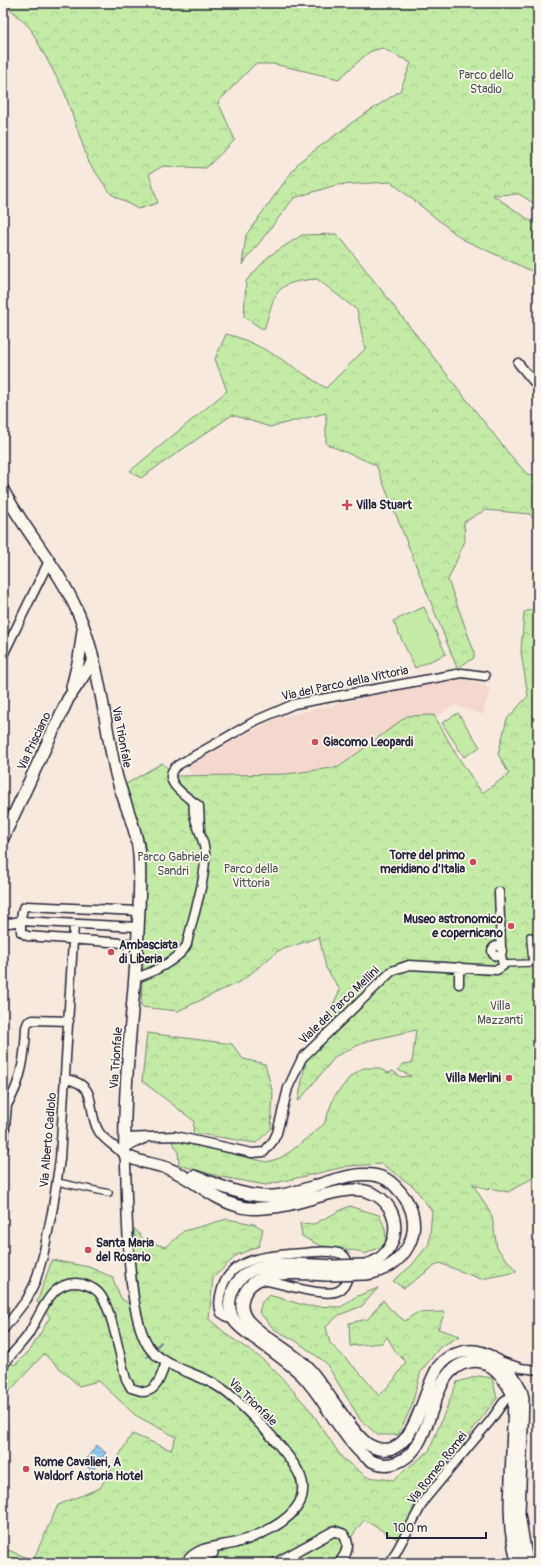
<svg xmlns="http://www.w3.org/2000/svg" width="541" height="1566" viewBox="0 0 541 1566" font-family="Pangolin,sans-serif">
	<defs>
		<pattern id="forest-crowns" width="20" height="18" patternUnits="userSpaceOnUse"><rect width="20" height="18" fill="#c3eba6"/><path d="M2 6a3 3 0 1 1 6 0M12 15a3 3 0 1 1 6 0" fill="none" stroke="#a7c990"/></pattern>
		<pattern id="water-rules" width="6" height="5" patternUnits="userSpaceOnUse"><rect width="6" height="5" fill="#92caf1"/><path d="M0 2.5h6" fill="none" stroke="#7eadd0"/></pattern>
	</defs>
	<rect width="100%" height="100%" fill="#f8e9de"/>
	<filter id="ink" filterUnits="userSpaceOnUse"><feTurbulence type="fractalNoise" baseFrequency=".025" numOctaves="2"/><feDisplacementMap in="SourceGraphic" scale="8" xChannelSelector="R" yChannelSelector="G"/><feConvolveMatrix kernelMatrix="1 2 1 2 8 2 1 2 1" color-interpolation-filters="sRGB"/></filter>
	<g filter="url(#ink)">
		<path fill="#f4d8ce" d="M459,676L490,688L483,715L454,705L332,787L199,785L186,766L276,718Z"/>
		<path fill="url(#forest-crowns)" stroke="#728670" d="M3,3H538V206L519,194L493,195L538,226V274L462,239L391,182L336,185L294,198L242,265L246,235L299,162L357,119L400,91L411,63L382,48L369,52L339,79L274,64H255L218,102L235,140L206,168L163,166L149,174L158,203L138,209L111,194L89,163L64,91L30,28L7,6L3,9Z
			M336,234L343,241L506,450L527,474L538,476V526L530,514L485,510L464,522L465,541L448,580L474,651V658L457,668L376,465L326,444V413L270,427L232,415L141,478L130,471L227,391L215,359L226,334C261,342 295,369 326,388L365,349L357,310L317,279C273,282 276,292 264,330L244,317L246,281L269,256L302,235Z
			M538,608V1175L508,1192L490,1188L488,1190L473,1184L492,1216L497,1248L517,1272L481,1279L439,1263L404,1288L393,1281L411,1266L429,1244L432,1211L414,1187L382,1164L349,1166L266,1185L221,1177L179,1165L178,1151L171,1140L267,1162L280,1158L291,1151L324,1124L334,1097L350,1077L363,1068H378L388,1073L393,1071L401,1077L411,1076L398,1070L402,1064L412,1063L416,1030L367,1041L336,1056L298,1102L306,1059L340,990L326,968L319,937L278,951L243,980L178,1011L141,1007L146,882L145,845L126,784L162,763L176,776L287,774L339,767L407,716L434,715L456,754L482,793L509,774L498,754L507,719L528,696L521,652L524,612Z
			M147,1033L232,1044L243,1059L265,1064L273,1094L271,1129L256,1143L193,1133L194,1121L142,1081Z
			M349,1206L379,1215L385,1228L386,1244L365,1254C355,1249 354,1251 344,1250C328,1249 316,1245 302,1236L300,1223L314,1224Z
			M227,1219L254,1224L263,1229L259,1246L237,1255L213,1278L209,1319L230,1337L261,1358L280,1376L311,1411L342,1458L367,1477L393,1480L429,1451L457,1382L479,1376L492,1378L497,1398L416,1503L399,1540L364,1520C352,1534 345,1550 333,1563H15V1560L3,1558V1548L33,1560L58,1505L100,1488L132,1434L171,1450L176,1437L135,1415L99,1381L79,1386L44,1354L3,1398V1358L15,1365L31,1349L50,1317L37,1302L52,1260L89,1267L112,1277L121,1298L137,1310L140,1306L135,1263L134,1228L145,1241L166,1247L184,1231Z
			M378,1288L362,1306L339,1315L326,1327L330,1343L362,1375L379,1396L393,1381L406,1362L396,1352L387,1337L382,1343L350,1346L349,1323L368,1319L383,1300L390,1309L405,1321L416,1313L445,1312L438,1329L460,1336L440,1347L421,1371L411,1408L398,1435H378L361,1421L326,1363L296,1341L274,1329L259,1312L262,1302L269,1295L307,1306L341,1307L355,1297Z"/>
		<path fill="#c3eba6" stroke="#728670" d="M424,607L446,654L415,668L393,621Z
			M458,713L480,747L464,757L442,723Z"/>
		<path fill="url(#water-rules)" stroke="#6587a8" d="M97,1445L106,1453L92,1471L83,1463Z"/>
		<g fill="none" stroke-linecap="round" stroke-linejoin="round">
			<path stroke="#6587a8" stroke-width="2" d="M154,1350L161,1342
				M147,1357L150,1353
				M245,1563V1560"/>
			<g stroke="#22223b" stroke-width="8">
				<path id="pedestrian" d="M503,964L532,963L530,936
					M57,1182L109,1193"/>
			</g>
			<g stroke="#22223b" stroke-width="11">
				<path id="minor" d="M518,363L538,387
					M3,655L49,561
					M200,829L199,806C189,798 157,780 178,765L257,720L294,704L462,673L485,676
					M499,892L501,947
					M3,924L21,921L138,927
					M137,944L27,936L21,932V918L23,908L27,906L139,911
					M492 951a5 5 0 1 1 10 0a5 5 0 1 1-10 0Z
					M135,978C150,974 182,958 187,944C193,915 206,881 205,853C204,834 191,821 194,803
					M459,984V967
					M66,1079C101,1086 85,1109 99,1132C105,1141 117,1148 125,1155
					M3,1096L7,1105L3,1149
					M7,1105C22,1081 25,1055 26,1027L28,1022L33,1020L69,1021
					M125,1138L175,1136L252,1153L264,1152L273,1141L277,1133L288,1088L302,1058L392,971L409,965L497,970L503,966L501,955
					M125,1148L148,1137
					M234,1321L221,1313C218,1305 219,1297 222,1289C231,1255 275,1255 303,1253C315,1252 330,1250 342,1254C348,1258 349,1264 349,1270C348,1278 346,1288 338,1291C323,1298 279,1282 261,1280
					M3,1330L27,1299L35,1283L43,1256L53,1207L60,1159L74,924
					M500,1361L521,1368L538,1370
					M3,1366C10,1355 20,1346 28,1335C41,1314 51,1276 83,1284C90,1286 98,1290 102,1297C114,1318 119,1355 126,1379L131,1388L144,1392C158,1391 162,1373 166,1362
					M390,1563L425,1499L491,1420L505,1400L513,1396"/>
			</g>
			<g stroke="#22223b" stroke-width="12">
				<path id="tertiary" d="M125,1155C128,1198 124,1320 152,1351C168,1368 196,1373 216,1385C238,1398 292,1454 301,1478C304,1486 303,1494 300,1502C289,1523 257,1537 235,1543C218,1547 196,1546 186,1563
					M199,1563L202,1557L213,1553
					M276,1563L334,1531L343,1534C351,1544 347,1554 339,1563"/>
			</g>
			<g stroke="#22223b" stroke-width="14">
				<path id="secondary" d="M3,490C26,533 60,569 79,615C100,665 104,722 116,774C123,801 137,828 139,855C141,881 139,906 138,932C134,1006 123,1080 125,1155C140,1164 158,1163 174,1171C195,1181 215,1200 238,1206C249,1210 262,1208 274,1207C300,1205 346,1183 369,1192C406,1205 402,1257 365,1265
					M72,687L79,659L83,630
					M3,838L68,699L94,660
					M194,1176C219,1185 245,1198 273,1196C306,1195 354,1163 386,1179C393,1183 400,1191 405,1198C427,1231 404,1269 366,1274
					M332,1266C299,1265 243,1254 231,1295C228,1305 230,1315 236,1323C243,1331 252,1336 260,1342C274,1352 288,1362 301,1374C324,1397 337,1430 361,1453C370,1461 378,1466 391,1464C439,1455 424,1369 469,1362C474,1361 481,1361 486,1364C499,1372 510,1385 514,1399L510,1506L511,1530L517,1563
					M329,1275C304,1274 252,1266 243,1298C240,1308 243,1316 250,1323C268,1341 292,1351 309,1369C325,1386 353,1436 369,1445C415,1469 421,1390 439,1366C444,1359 453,1354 462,1352C473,1349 484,1352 493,1358C507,1366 520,1382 523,1398L519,1514L527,1563"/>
			</g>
			<use href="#pedestrian" stroke="#fbf7ec" stroke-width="5.5"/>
			<use href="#minor" stroke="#fbf7ec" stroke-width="8"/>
			<use href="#tertiary" stroke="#fbf7ec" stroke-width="9"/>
			<use href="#secondary" stroke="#fbf7ec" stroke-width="11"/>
			<g stroke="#22223b" stroke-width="14" stroke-linecap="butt">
				<path id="secondary-bridge" d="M332,1266L365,1265
					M329,1275L366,1274"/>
			</g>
			<use href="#secondary-bridge" stroke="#fbf7ec" stroke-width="11"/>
		</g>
	</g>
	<g fill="#d1495b" stroke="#fbf7ec" stroke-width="1.5">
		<path d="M345 499h4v4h4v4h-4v4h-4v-4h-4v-4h4z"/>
		<circle cx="315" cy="742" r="4"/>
		<circle cx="473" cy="862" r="4"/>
		<circle cx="511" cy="926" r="4"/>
		<circle cx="111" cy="952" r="4"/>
		<circle cx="509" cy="1078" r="4"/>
		<circle cx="88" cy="1250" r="4"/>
		<circle cx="26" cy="1469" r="4"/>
	</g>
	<g text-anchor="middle" stroke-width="3.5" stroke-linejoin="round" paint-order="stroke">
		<g font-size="12" fill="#4a5456" stroke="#fbf7ec">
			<text x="486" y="79">Parco dello<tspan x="486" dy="14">Stadio</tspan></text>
			<text x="173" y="861">Parco Gabriele<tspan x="173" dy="14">Sandri</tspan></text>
			<text x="251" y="873">Parco della<tspan x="251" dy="14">Vittoria</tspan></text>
			<text x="500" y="1010">Villa<tspan x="500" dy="14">Mazzanti</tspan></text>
		</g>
		<g font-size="12" font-weight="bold" fill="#22223b" stroke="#fbf7ec" text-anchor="start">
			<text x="356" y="509">Villa Stuart</text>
			<text x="323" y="746">Giacomo Leopardi</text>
			<text x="465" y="859" text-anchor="end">Torre del primo<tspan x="465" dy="14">meridiano d'Italia</tspan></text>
			<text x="503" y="923" text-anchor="end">Museo astronomico<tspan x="503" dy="14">e copernicano</tspan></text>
			<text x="119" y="949">Ambasciata<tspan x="119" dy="14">di Liberia</tspan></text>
			<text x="501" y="1082" text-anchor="end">Villa Merlini</text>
			<text x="96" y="1247">Santa Maria<tspan x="96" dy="14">del Rosario</tspan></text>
			<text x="34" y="1466">Rome Cavalieri, A<tspan x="34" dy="14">Waldorf Astoria Hotel</tspan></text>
		</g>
		<g font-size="12" fill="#22223b" stroke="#fbf7ec">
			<text transform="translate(345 683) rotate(-12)" y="4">Via del Parco della Vittoria</text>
			<text transform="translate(122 737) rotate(79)" y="4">Via Trionfale</text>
			<text transform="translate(34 741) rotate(-65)" y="4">Via Prisciano</text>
			<text transform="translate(339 1005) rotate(-44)" y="4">Viale del Parco Mellini</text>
			<text transform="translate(116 1058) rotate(-86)" y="4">Via Trionfale</text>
			<text transform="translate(48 1140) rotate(-85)" y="4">Via Alberto Cadlolo</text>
			<text transform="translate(253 1402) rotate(44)" y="4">Via Trionfale</text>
			<text transform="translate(437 1468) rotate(-52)" y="4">Via Romeo Romei</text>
		</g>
	</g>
	<rect width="541" height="1566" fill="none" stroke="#fbf7ec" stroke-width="16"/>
	<rect x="8" y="8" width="525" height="1550" fill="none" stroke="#22223b" stroke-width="1.5" filter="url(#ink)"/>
	<path d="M387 1532v6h99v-6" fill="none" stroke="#22223b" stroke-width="2"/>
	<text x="393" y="1532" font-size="12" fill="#22223b" stroke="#fbf7ec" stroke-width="3" paint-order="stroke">100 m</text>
</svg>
